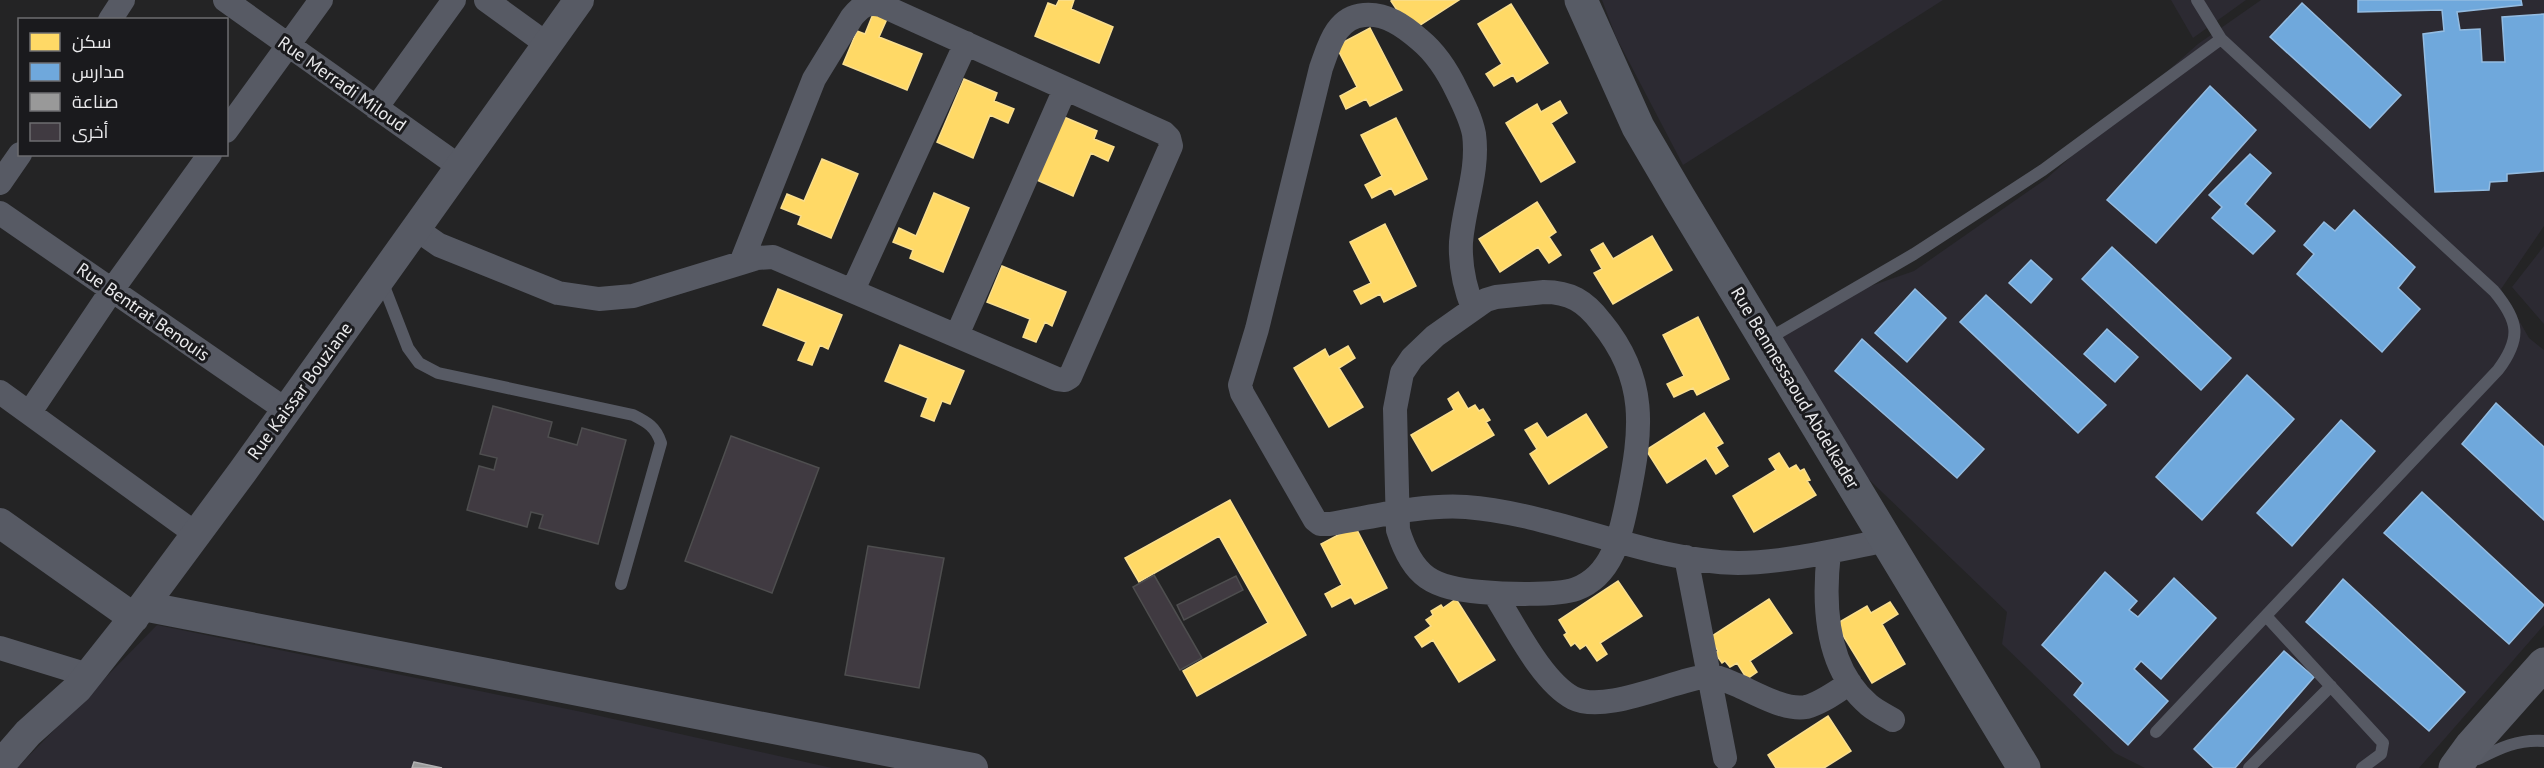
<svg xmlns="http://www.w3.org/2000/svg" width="2544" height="768" viewBox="0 0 2544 768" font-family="'PT Sans',Cairo,sans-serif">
	<rect width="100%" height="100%" fill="#242425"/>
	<path fill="#2c2a32" d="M1602,0H1943L1683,165L1616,37Z
		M2171,0H2246L2193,38Z
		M2261,0H2544V226L2501,289L2529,338L2544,350V625L2419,768H2145L2115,753L2002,644L2007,612L1857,468L1779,337L1862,289L1914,271L2046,179L2198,44Z
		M2544,246V324L2512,287Z
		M157,625L582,712L832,768H17Z"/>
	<path fill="#ffd966" stroke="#f9de8e" stroke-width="1.5" d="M1059,0H1074L1071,9L1113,27L1099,63L1035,36L1048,3L1056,6Z
		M1393,0H1459L1411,31L1391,1Z
		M1511,4L1548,63L1517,82L1513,75L1494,86L1486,74L1502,64L1478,24Z
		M873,14L887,19L879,37L922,54L907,90L843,64L857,31L865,34Z
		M1370,28L1402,90L1370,106L1366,99L1346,109L1340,96L1357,87L1336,46Z
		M964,79L997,93L994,101L1014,109L1008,123L990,115L973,158L937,142Z
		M1560,101L1567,113L1551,123L1575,162L1541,182L1506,123L1537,104L1541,112Z
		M1064,117L1097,131L1094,139L1114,147L1108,161L1091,153L1073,196L1037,180Z
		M1396,118L1427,179L1395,195L1391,188L1372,198L1365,185L1382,176L1361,135Z
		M822,159L858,174L831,238L798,224L801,216L781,208L787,194L804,201Z
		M934,193L969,208L943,272L910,258L913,250L893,242L899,228L916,236Z
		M1537,202L1556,232L1549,237L1561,255L1549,263L1538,247L1500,272L1479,239Z
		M1385,224L1416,286L1384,302L1380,294L1361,304L1354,291L1371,283L1350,242Z
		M1652,236L1672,270L1613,304L1594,273L1602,269L1591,250L1603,243L1613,259Z
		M1002,266L1066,292L1052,326L1045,322L1036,342L1023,337L1030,319L987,302Z
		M778,289L842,315L828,349L820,345L812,365L798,360L806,342L763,325Z
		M1698,317L1729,379L1697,395L1693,388L1674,397L1667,384L1684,376L1663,335Z
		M900,345L964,371L950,404L942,401L934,421L921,416L928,398L885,381Z
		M1348,346L1355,358L1339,368L1363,407L1329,427L1294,368L1325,349L1329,357Z
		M1458,392L1468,409L1475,405L1479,411L1483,409L1490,420L1486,422L1494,435L1432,471L1411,435L1454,410L1448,399Z
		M1704,413L1723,443L1716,447L1728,466L1716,474L1706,458L1667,483L1646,450Z
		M1586,414L1607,447L1549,484L1530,454L1537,449L1525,430L1537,423L1547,438Z
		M1779,453L1789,469L1796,465L1800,471L1804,469L1810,480L1807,481L1816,495L1754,532L1733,496L1776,470L1769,459Z
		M1230,500L1306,635L1197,696L1183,671L1268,623L1219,536L1139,582L1125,558Z
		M1355,526L1387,588L1355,604L1351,597L1332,607L1325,594L1342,585L1321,544Z
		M1618,581L1642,616L1600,643L1607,654L1597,661L1586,645L1580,649L1575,643L1571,646L1564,635L1567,633L1559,620Z
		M1456,599L1495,660L1459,682L1433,640L1422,647L1415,637L1431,626L1426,620L1433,615L1431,611L1441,605L1443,608Z
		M1769,599L1792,633L1750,661L1757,672L1747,679L1737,663L1730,667L1725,661L1722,663L1715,653L1718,651L1709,638Z
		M1890,602L1898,614L1882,624L1905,664L1872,683L1836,624L1867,606L1871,613Z
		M1828,716L1851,751L1824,768H1776L1768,755Z"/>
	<path fill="#6fa8dc" stroke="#94bce1" stroke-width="1.5" d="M2358,0H2521L2522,5L2457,12L2460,30L2480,29L2482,62H2505L2502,17L2544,14V171L2507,174V181L2490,182L2489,190L2435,192L2423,34L2444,31L2442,10L2358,12Z
		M2302,3L2401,95L2370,128L2270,37Z
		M2210,86L2256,130L2156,243L2107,200Z
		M2250,154L2271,173L2245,204L2275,231L2253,254L2212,218L2222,207L2209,195Z
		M2354,210L2415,267L2398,288L2420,309L2382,352L2297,274L2314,254L2304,245L2324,222L2335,231Z
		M2112,247L2231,358L2201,390L2082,279Z
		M2031,260L2052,279L2031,303L2009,283Z
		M1915,289L1946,318L1907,362L1875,333Z
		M1986,295L2106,405L2078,433L1960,322Z
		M2107,329L2138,357L2115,382L2084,354Z
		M1862,339L1984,449L1957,478L1835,371Z
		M2247,375L2294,419L2202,520L2156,477Z
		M2496,403L2544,447V520L2462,444Z
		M2341,420L2375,451L2292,546L2257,513Z
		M2422,492L2544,605L2509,644L2384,533Z
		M2105,572L2137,601L2129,610L2138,617L2174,578L2216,618L2161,679L2141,661L2134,669L2168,701L2128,745L2074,695L2083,683L2042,645Z
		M2343,579L2465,692L2429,731L2306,622Z
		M2284,651L2314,677L2235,768H2214L2194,749Z"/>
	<path fill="#999" stroke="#b1b1b2" stroke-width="1.5" d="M414,762L442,768H412Z"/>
	<path fill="#403a41" stroke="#4e4e4f" stroke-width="1.5" d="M493,406L552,422L548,437L577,445L582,428L626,440L598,544L539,528L543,515L531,512L527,527L467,510L479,466L494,470L497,458L480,454Z
		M731,436L819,468L772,593L685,561Z
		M868,546L944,558L919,688L845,675Z
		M1154,575L1202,658L1180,670L1133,587Z
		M1236,576L1243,590L1184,620L1177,605Z"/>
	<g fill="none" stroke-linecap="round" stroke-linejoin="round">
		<path stroke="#575a64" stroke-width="12" d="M382,281L408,348L419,363L438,373L633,415C647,422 656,427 661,443L621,584
			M1768,339L1914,254L2043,170L2221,39L2197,0
			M2266,616L2383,743L2381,754L2362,768
			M2156,732L2498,370C2522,338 2519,321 2494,291L2221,39
			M2478,759C2500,748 2518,739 2544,741
			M2249,768L2331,686"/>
		<path stroke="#575a64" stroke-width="24" d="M225,0L460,167
			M486,0L548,45
			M110,20L123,0
			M376,108L454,0
			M226,131L321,0
			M0,183L20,154
			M0,213L286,410
			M416,229L439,245L558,293L599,299L633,296L741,263L757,258L773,257L1057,379L1065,380L1070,377L1171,146L1169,138L1164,133L881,5C867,2 861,6 852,17L814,79L741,263
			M853,290L966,43
			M1544,292C1570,292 1585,301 1601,322C1648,379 1642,430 1628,498C1621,532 1614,575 1576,589C1557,596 1502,594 1481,592C1433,588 1413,578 1398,530L1395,409L1402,373L1412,358L1435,336L1486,300L1496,297Z
			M1473,308C1465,288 1460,264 1461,242C1464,205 1479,171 1474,134C1471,119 1464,105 1457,91C1448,72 1437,54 1420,40C1404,26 1386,13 1364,15C1336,17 1329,46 1321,68L1257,329L1240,385L1242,393L1315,520L1320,524H1330C1373,517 1421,504 1466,507C1558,514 1645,561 1738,563C1785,563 1842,549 1887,540
			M957,335L1065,89
			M0,392L196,534
			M30,412L112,290L210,154
			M1829,552C1823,604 1825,668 1869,705C1876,711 1885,715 1893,720
			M1686,557L1725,758
			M1494,593C1514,624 1541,681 1573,698C1605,714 1671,681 1707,676C1715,675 1729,682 1737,685C1755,693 1786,711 1806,707C1822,703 1837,691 1850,683
			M0,648L88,675"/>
		<path stroke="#575a64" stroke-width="30" d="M0,523L134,618
			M143,606L973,768
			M0,765L28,733L78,688L143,606L243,471L579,0"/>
		<path stroke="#595c66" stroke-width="33" d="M2455,768L2471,746L2544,664"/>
		<path stroke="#575b65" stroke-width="33" d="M1581,0L1638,127L1679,197L2024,768"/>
	</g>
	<g text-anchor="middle" stroke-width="6" stroke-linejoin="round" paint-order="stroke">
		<g font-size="18" fill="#eaeaec" stroke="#1a1a1d">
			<text transform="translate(342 84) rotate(35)" y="6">Rue Merradi Miloud</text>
			<text transform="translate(143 312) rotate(35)" y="6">Rue Bentrat Benouis</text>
			<text transform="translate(1795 388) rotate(59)" y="6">Rue Benmessaoud Abdelkader</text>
			<text transform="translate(300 391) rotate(-54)" y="6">Rue Kaissar Bouziane</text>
		</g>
	</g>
	<rect x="18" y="18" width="210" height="138" fill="#1a1a1d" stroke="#6d6d70" stroke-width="1.5"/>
	<rect x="30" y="33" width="30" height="18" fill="#ffd966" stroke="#6d6d70" stroke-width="1.5"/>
	<text x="72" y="48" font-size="18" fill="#eaeaec">سكن</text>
	<rect x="30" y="63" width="30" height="18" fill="#6fa8dc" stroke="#6d6d70" stroke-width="1.5"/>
	<text x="72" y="78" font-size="18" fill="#eaeaec">مدارس</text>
	<rect x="30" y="93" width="30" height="18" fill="#999999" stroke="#6d6d70" stroke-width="1.5"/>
	<text x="72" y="108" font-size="18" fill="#eaeaec">صناعة</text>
	<rect x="30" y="123" width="30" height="18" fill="#403a41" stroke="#6d6d70" stroke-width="1.5"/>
	<text x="72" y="138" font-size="18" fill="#eaeaec">أخرى</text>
</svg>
